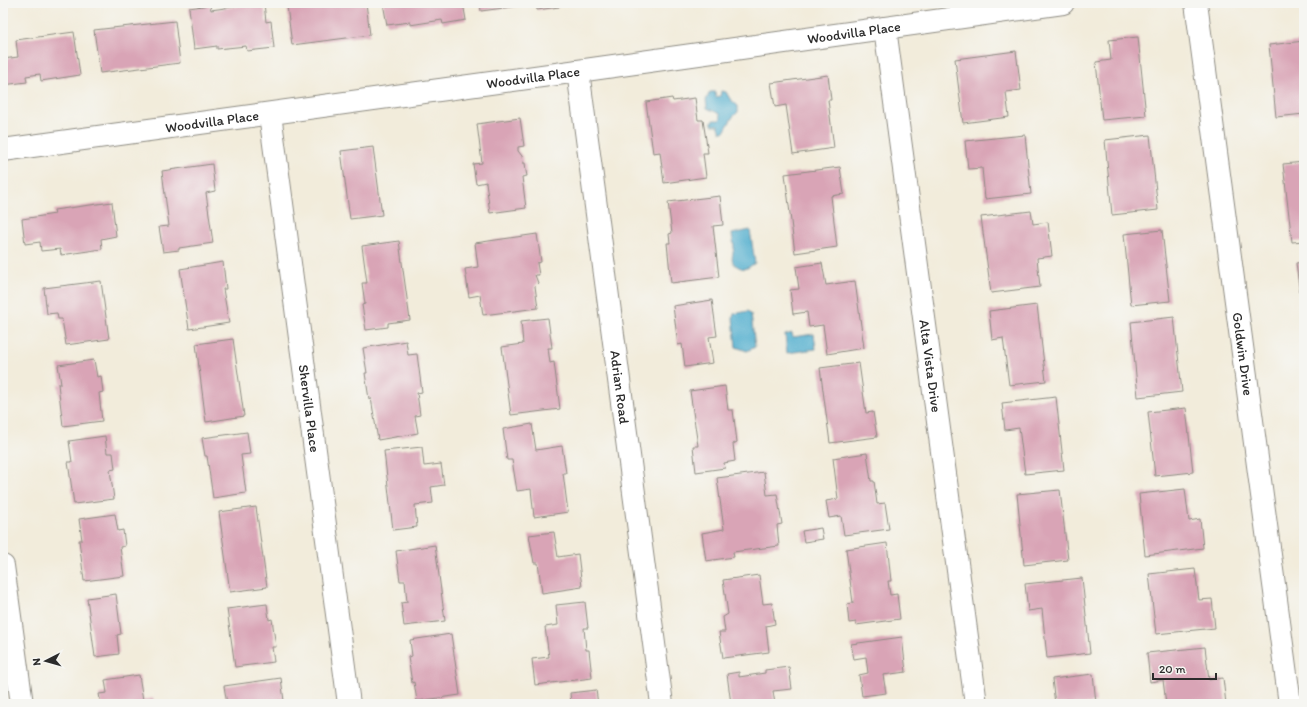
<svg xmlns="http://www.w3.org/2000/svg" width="1307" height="707" viewBox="0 0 1307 707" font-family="Itim,sans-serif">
	<rect width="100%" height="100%" fill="#f6f6f2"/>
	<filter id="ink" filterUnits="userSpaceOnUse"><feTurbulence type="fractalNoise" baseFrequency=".025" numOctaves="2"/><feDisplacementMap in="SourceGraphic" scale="8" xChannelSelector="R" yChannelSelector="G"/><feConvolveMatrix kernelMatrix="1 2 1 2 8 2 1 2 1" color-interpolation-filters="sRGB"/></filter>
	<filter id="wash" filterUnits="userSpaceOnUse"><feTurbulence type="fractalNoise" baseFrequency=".012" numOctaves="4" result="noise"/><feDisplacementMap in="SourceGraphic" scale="16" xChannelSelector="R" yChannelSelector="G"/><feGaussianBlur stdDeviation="0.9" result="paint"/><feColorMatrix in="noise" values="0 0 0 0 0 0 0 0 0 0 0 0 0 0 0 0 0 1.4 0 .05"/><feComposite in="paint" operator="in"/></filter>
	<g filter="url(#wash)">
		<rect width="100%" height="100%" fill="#f2ecdb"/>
		<path fill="#4fadce" stroke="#3d6c7c" d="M721,91L726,92L730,99L738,106V112L732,118L724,132H721L718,125H712V121L714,120H719L721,118L720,114L707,108L706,100L710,92H715L716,97L720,96Z
			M750,230L755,263C750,266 747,270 741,268C728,263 733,256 734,247C734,243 732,238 732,234Z
			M748,311L751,314L755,347L747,351L736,347L733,318L734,314Z
			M792,333L793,337L814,334L816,349L787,353L785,335Z"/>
		<g id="blocks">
			<path fill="#d9a4b6" d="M260,3H264L266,22L271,21L274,48L247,51L246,46L217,49V46L194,49L189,8L210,5L211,10Z
				M313,3H366L370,35L292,45L287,6Z
				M383,3H463L466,20L443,24L442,20L410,25V22L387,25Z
				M480,3H534V4L481,11Z
				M536,3H559V7L537,10Z
				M175,21L180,63L100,73L94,30Z
				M74,32L80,75L41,81L40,74L26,76L27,82L3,85V59L18,57L16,40Z
				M1138,37L1146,116L1102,120L1096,62L1111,60L1109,40Z
				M1304,41V114L1276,117L1269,45Z
				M1016,51L1021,90L1006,92L1009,117L963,123L955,59Z
				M828,75L831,100H828L834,148L793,154L786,105L775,107L771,83Z
				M672,98L673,101L695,98L698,120H703L708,153H703L706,177L664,183L660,152L653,153L646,102Z
				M520,118L524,146L518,147V151L522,156L523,163H525L526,171L527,176L522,177L526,208L490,213L486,182L476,184L473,164L482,163L477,124Z
				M1025,135L1031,194L985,199L982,168L968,169L965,141Z
				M1150,135L1158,210L1112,215L1105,140Z
				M373,147L382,215L350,219L341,151Z
				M1304,162V241L1292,242L1283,164Z
				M212,164L215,191L206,193L213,243L179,248V250L163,252L159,227L169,226L162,171Z
				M840,167L844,194L831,196L837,247L795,253L785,174Z
				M720,196L723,225L713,226L719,277L671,283L667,243H670L669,234L672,233L668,202Z
				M112,202L116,236L101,239L102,249L61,255L60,249L41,251L40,242L25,244L22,219L55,214L54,210Z
				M1031,211L1033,224L1048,222L1052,256L1037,258L1040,287L991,293L981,217Z
				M1162,230L1170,301L1131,305L1124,234Z
				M537,234L541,262L537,263L539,275H535L538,283L535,286L538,308L483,315L480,295L469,297L465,269L478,267L475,243Z
				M399,241L410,320L388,323V327L366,330L362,305L365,304L362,283H367L362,246Z
				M223,262L226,289H223L229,323L189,329L180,269Z
				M1304,262V318H1303L1296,263Z
				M822,263L826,285L855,281L864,348L827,354L823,325L809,327L807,312L793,314L790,290L799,289L796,267Z
				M101,281L109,339L66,345L62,319H58L57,313L47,314L44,288Z
				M712,300L717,336L709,337L713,363L685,367L682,344L678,345L673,306Z
				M1037,305L1046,381L1009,385L1003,338L992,340L989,311Z
				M1174,317L1182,392L1138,397L1131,322Z
				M548,318L552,348H548L550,363L554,362L560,409L511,415L502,347L523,344L521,321Z
				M233,339L244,416L206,422L196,344Z
				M406,341L408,355L417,354L422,392L417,393L420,415L415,416L418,433L378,440L371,398L369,399L365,373H367L363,348Z
				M94,360L97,377L101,376L103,392L99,393L102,421L63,426L58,384H61L58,365Z
				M859,363L866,413L873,412L877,437L830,443L820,368Z
				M725,386L728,410H733L737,442L733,444L735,461L724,463L725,468L696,472L693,446H698L690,391Z
				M1056,397L1064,470L1025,474L1019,428L1005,430L1002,403Z
				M1186,408L1193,472L1155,476L1148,412Z
				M532,424L536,450L562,446L566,473H563L568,512L534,517L531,489L517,491L512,460H507L503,429Z
				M247,432L250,454L241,455L246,493L213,498L207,456H205L202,438Z
				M105,436L107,453H113L115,469L110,470L114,499L74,504L68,462H72L69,441Z
				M422,447L424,466L441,464L444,485L431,487L433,503L415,505L417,527L393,530L384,451Z
				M867,453L871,481H874L877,504L885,503L889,529L844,535L841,516L829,518L826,501L838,499L833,458Z
				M764,472L767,495L777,494L782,524L777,525L779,546L733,552L734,557L706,561L702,533L724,529L717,478Z
				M1185,489L1189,521L1200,519L1203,548L1145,555L1139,494Z
				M1060,490L1068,560L1024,565L1017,494Z
				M256,507L267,587L230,592L219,512Z
				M115,514L118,531L123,530L125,546L120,547L124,576L84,581L79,540H82L79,519Z
				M821,528L823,539L804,542L802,531Z
				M554,532L558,557L578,554L582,587L542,593L538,563H534L529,535Z
				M887,543L891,581H888L890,595L897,594L900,619L856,625V622L849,623L847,604L853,603L846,549Z
				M435,545L445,621L404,626L401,603L407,602L405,581H400L396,551Z
				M1195,569L1199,600L1212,599L1215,628L1156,634L1149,574Z
				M759,575L763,604L772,603L775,624L766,626L769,652L723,658L719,632H725L723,617L728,614L723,580Z
				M1082,578L1090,653L1047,658L1042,609L1028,611L1025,584Z
				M116,594L121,634L117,635L119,654L95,657L87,598Z
				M585,602L588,628H584L586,650H589L592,678L535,685L532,659L549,657L545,627L558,625L556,605Z
				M267,604L269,620L272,619L276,647H272L274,662L235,667L227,609Z
				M451,634L460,695L417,701L414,682L412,683L408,657L412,656L410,640Z
				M902,637L906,672L883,675L886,693L862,696L859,675L868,673L866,657L854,659L851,644Z
				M1205,647L1209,680L1223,678L1226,704H1166L1163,680L1150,682L1147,653Z
				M789,667L792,689L773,691L775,704H731L727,674L739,672V677L765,673V670Z
				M1093,674L1096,703L1082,704H1055L1052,679Z
				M139,675L143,700L153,698L154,704H101L99,694L107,693L105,680Z
				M281,678L284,701L279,702V704H227L224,686Z
				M596,690L598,704H571L570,693Z"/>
		</g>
	</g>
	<g filter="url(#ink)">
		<use href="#blocks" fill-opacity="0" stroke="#8e8c83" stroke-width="1"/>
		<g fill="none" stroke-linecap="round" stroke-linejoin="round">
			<g stroke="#8e8c83" stroke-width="24">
				<g id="street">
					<path id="s1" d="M1196,3L1290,704"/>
					<path id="s2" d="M885,28L976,704"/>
					<path id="s3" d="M578,71L662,704"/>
					<path id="s4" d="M270,114L349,704"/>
					<path id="s5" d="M3,150L578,71L1063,3"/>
					<path d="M3,566L22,704"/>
				</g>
			</g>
			<use href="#street" stroke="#fff" stroke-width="22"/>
		</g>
	</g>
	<g text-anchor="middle" stroke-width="4" stroke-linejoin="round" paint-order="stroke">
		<g font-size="14" fill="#2b2b2b" stroke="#f6f6f2">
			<text dy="5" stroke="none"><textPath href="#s5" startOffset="859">Woodvilla Place</textPath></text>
			<text dy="5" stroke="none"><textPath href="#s5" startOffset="535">Woodvilla Place</textPath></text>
			<text dy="5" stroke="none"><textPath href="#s5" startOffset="211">Woodvilla Place</textPath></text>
			<text dy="5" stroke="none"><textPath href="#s1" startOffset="354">Goldwin Drive</textPath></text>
			<text dy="5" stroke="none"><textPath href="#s2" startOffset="341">Alta Vista Drive</textPath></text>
			<text dy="5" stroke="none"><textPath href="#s3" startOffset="319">Adrian Road</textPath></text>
			<text dy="5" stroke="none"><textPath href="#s4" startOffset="297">Shervilla Place</textPath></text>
		</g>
	</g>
	<rect width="1307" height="707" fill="none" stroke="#f6f6f2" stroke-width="16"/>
	<g transform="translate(46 661) rotate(264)" stroke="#f6f6f2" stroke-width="3" paint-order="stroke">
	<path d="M0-3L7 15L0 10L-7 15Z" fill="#2b2b2b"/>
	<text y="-6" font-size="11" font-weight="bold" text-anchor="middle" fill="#2b2b2b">N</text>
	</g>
	<path d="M1153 673v6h63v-6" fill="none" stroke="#2b2b2b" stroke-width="2"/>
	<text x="1159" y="673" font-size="12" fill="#2b2b2b" stroke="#f6f6f2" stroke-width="3" paint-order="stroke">20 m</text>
</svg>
